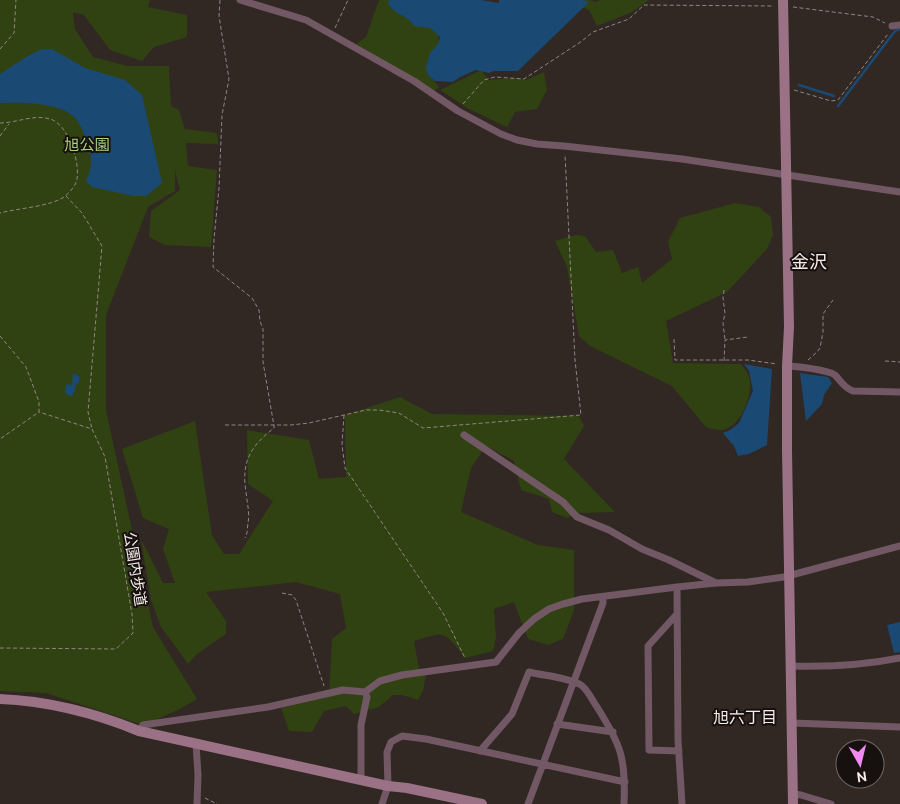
<svg xmlns="http://www.w3.org/2000/svg" width="900" height="804" viewBox="0 0 900 804" font-family="Ubuntu,'Noto Sans JP',sans-serif">
	<rect width="100%" height="100%" fill="#312723"/>
	<path fill="#304212" d="M0,0H150L148,7L187,15V37L154,47L142,61L110,50L84,15L73,12L75,29L93,57L128,66H169L171,106L179,110L185,129L217,133L218,144L186,143L188,166L217,170L211,247L165,245L149,237L151,211L180,190L175,171V191L148,207L106,315V410L153,627L197,699L178,710L143,725L46,693L0,691Z
		M379,0H402L398,14H422L438,28L439,49L427,72L439,87L434,91L356,44L366,37Z
		M564,0H590L596,2L600,0H649L632,12L597,26L589,10Z
		M481,70L489,80L514,78L526,80L544,72L547,90L537,109L515,112L507,127L469,109L440,90Z
		M735,203L759,207L771,217L773,235L767,249L727,292L666,321L673,363L741,364C745,369 749,374 750,381C752,397 740,428 722,430C717,430 710,428 706,427L672,386L590,346L579,336L567,267L555,241L575,235L585,236L596,252L613,250L622,273L638,267L642,283L672,259L668,242L680,218Z
		M400,397L432,414L579,416L584,426L564,459L615,512L581,513L567,518L552,512L549,499L521,490L514,461L486,446L471,468L461,512L538,545L574,550V610L563,639L548,645L528,639L514,602L494,609L496,637L493,651L465,658C445,632 446,630 414,641L419,669L426,675L423,691L418,700L402,695H393L379,707L354,714L346,706L324,711L312,732L289,731L281,708L329,696L332,639L346,628L340,594L296,582L206,592L226,621V634L197,654L188,664L161,627L151,600L141,539L163,583H175L163,549L169,529L143,518L122,449L195,421L212,535L224,554H239L273,501L248,484L247,430L309,440L319,479L346,477L345,415Z"/>
	<path fill="#1a4a73" d="M389,0H481L499,3V0H583L589,2L518,71H494L489,73L476,70L460,77L453,82L435,81L428,75L426,68L430,53L438,44L440,37L430,28L414,26C406,13 396,17 388,3Z
		M42,49H52L85,68L125,80L142,95L162,183L146,196H134L92,187L86,181C92,170 92,158 89,147C85,137 82,126 75,118C61,102 20,102 0,103V74L26,57Z
		M744,364L772,369L767,445L749,454L738,456L734,446L723,433L730,430L739,423L753,391L749,371Z
		M73,373L79,376V382L75,385L76,387L73,395L70,396L65,393L66,384L72,385Z
		M800,373L828,377L832,383L824,395L822,404L806,421Z
		M900,622V652L894,653L887,625Z"/>
	<g fill="none" stroke-linecap="round" stroke-linejoin="round">
		<path stroke="#1a4a73" stroke-width="2.5" d="M799,85L834,96
			M838,106L895,31L900,29"/>
		<path stroke="#8f8683" stroke-width="1" stroke-dasharray="4 2.5" stroke-linecap="butt" d="M220,0L219,16L229,79L222,115L219,188L214,239L213,267L252,298L259,310L260,321L263,329V362L274,426V428C251,446 241,461 246,492C247,503 250,513 248,523C247,528 248,533 245,538
			M793,7L873,17L885,23
			M335,28L348,0
			M0,49L14,33L16,0
			M794,90L831,101L838,100L888,34
			M463,104L484,80L495,77L524,79L582,41L593,32L629,19L644,5L774,6
			M0,123C16,123 34,114 50,119C68,124 80,161 77,179C76,186 69,193 64,197C49,207 18,208 0,213
			M0,136L9,124
			M66,196L82,213L102,246L88,412L92,429
			M724,290L723,298L725,313L723,323L725,340
			M0,336L26,367L39,402V412L0,439
			M674,339L675,360H748L777,364
			M808,360L817,352L820,348L823,332V314L833,300
			M724,361L725,340L748,337
			M885,361L900,362
			M344,415L342,445L345,468L443,613L465,658
			M225,425H291L309,423L366,410H379L399,413L423,428L581,415L575,360L565,154
			M282,593L292,595L296,600L324,686
			M0,648L116,649L133,633L132,614L105,457L92,429L39,412
			M205,798L217,804"/>
		<path stroke="#725864" stroke-width="7" d="M240,0L306,20L414,81L458,111L501,134L517,140L537,144L564,146L682,159L900,192
			M892,26L900,25
			M787,366C796,366 828,370 835,375C841,381 844,388 853,391L900,392
			M464,435L563,502L577,517L609,530L642,549L669,560L716,583
			M677,587L678,740L682,804
			M677,614L648,646L649,750L679,751
			M792,666C827,667 865,665 900,658
			M792,723L900,727
			M557,724L613,732
			M139,731L143,725L268,707L343,690L365,692L380,681L402,675L496,662L519,633L534,619L549,609L563,604L582,599L677,587L716,583L748,582L784,577L900,546
			M196,744L198,775L197,804
			M480,751L512,714L529,672C545,676 567,677 581,685C588,690 592,700 597,707C621,745 626,758 624,804
			M361,780V725L367,697L365,692
			M793,794L801,795L831,804
			M382,804L388,786L387,752L391,742L402,736L426,739L625,782
			M528,804L603,603V597"/>
		<path stroke="#9a7185" stroke-width="10" d="M783,0L789,327L787,366V450L793,804
			M0,699C48,701 95,713 139,731L388,786L407,788L482,804"/>
	</g>
	<g text-anchor="middle" stroke-width="4" stroke-linejoin="round" paint-order="stroke">
		<g font-size="15" fill="#add07d" stroke="#16110f">
			<text x="87" y="150">旭公園</text>
		</g>
		<g font-size="15" fill="#f4edeb" stroke="#16110f">
			<text transform="translate(135 569) rotate(81)" y="5">公園内歩道</text>
		</g>
		<g font-size="16" fill="#f4edeb" stroke="#16110f">
			<text x="745" y="723">旭六丁目</text>
		</g>
		<g font-size="18" fill="#f4edeb" stroke="#16110f">
			<text x="809" y="268">金沢</text>
		</g>
	</g>
	<g transform="translate(860 764) rotate(172)"><circle r="24" fill="#16110f" stroke="#6f6967"/>
	<path d="M0-4L9 19L0 12L-9 19Z" fill="#f28af3"/>
	<text y="-8" font-size="14" font-weight="bold" text-anchor="middle" fill="#f4edeb">N</text>
	</g>
</svg>
